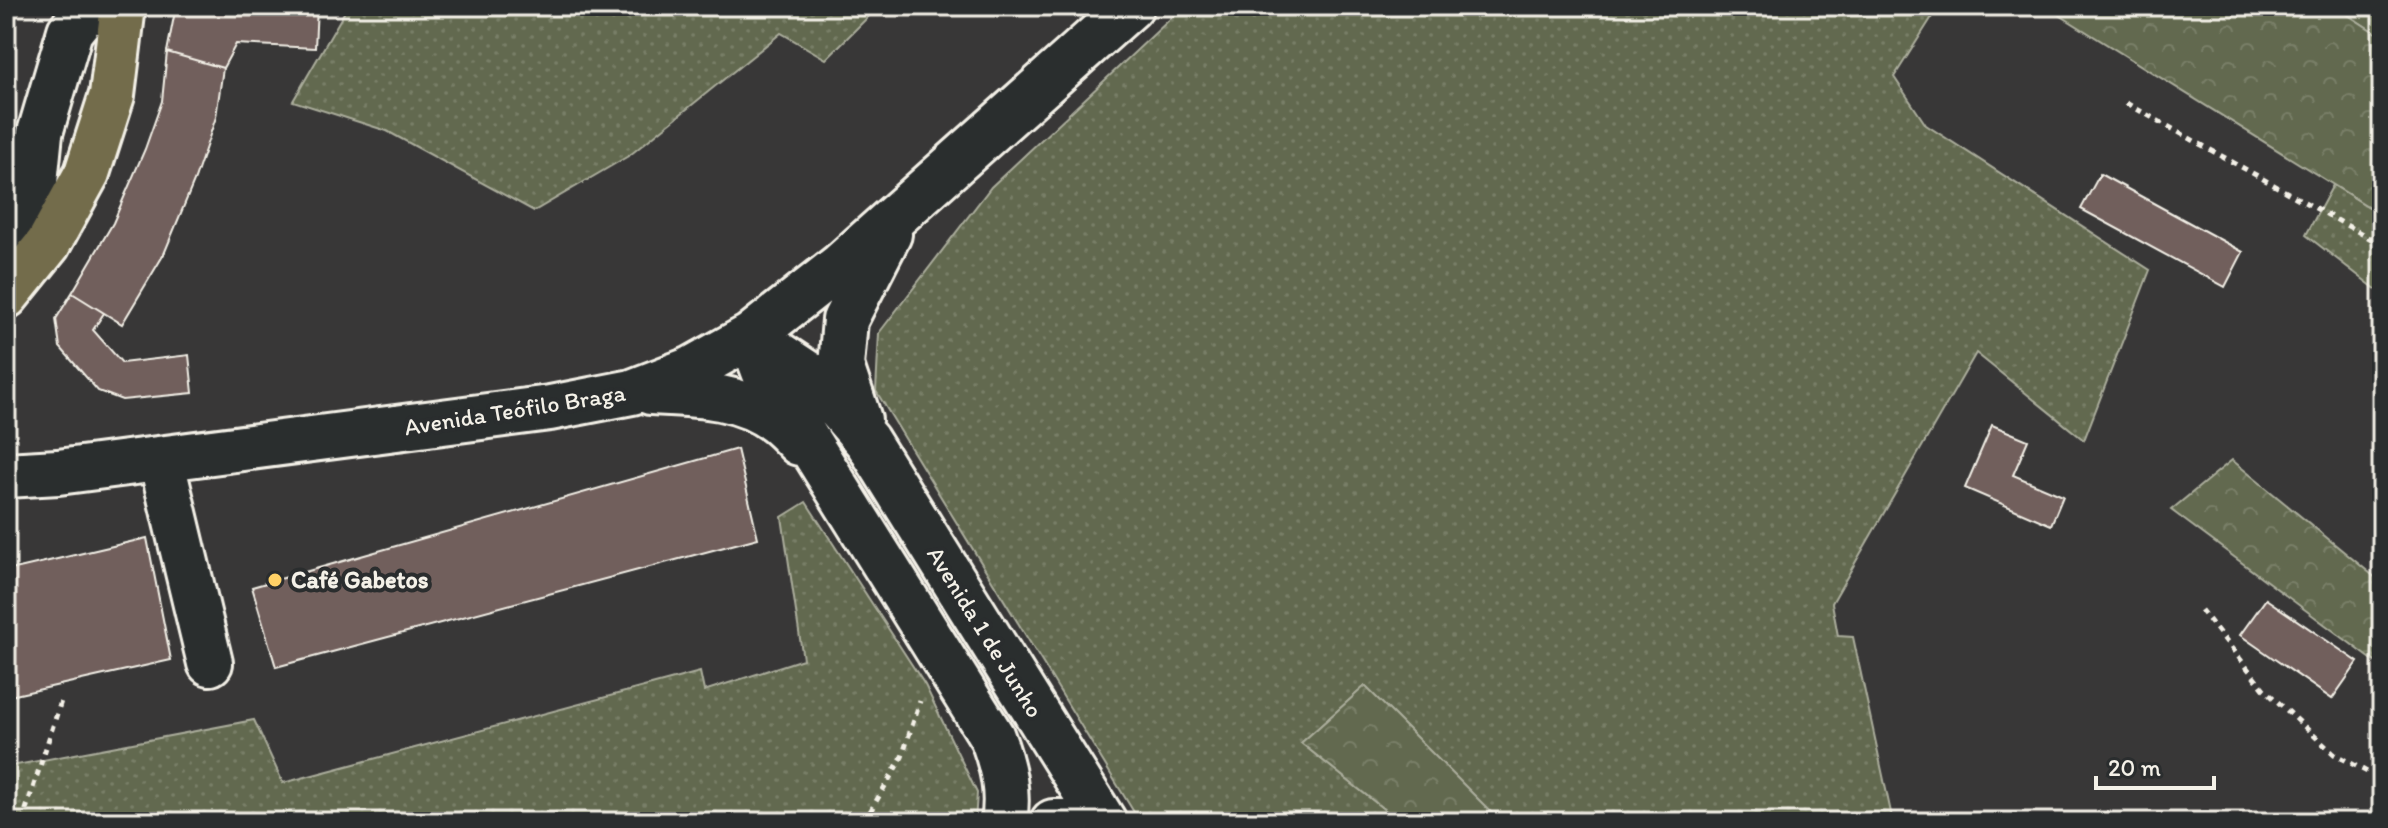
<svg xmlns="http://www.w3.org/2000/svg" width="2388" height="828" viewBox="0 0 2388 828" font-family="Itim,sans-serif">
	<defs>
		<pattern id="grass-dots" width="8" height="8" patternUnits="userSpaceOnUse" patternTransform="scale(2)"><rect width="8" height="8" fill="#62694f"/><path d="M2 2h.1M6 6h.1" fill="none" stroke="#797f68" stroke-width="1.8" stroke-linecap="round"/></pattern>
		<pattern id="forest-crowns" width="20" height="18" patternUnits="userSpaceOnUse" patternTransform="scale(2)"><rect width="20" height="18" fill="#62694f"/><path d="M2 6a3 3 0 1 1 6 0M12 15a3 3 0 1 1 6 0" fill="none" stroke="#797f68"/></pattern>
	</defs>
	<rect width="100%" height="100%" fill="#383737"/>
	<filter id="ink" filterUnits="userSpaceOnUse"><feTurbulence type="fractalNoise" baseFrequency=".0125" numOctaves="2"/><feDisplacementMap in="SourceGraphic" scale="16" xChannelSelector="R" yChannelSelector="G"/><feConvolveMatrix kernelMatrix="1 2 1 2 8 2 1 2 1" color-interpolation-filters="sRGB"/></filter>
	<g filter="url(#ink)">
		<path fill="url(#grass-dots)" stroke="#abad9c" stroke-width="2" d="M348,6H879L826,59L781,33L630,155L534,211L387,131L293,101Z
			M1184,6H1939L1894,77L1926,125L2150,270L2084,440L1976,353L1832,603L1838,636L1853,637L1893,822H1501L1365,686L1301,743L1400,822H1140L876,391L879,333L991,187Z
			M2334,6H2382V37Z
			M2333,185L2382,215V294L2306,235Z
			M806,502L925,685L977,793L975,822H6V767L254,720L283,783L700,672L704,691L803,659L782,517Z"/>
		<path fill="url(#forest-crowns)" stroke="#abad9c" stroke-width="2" d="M2045,6H2334L2382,37V215Z
			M2232,460L2382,583V667L2171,510Z
			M1365,686L1501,822H1400L1301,743Z"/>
		<path fill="#715e5c" stroke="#f4f1e8" stroke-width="2" d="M176,6H317L315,48L236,44L223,68L167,52Z
			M167,52L223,68L216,117L195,179L164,254L122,324L72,293L113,223L145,149L162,101Z
			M2100,174L2243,252L2225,287L2081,209Z
			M72,293L104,313L93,330L122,363L189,355L193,393L122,400L98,391L60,347L56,319Z
			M1992,425L2028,440L2013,475L2063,496L2051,525L1965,488Z
			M737,449L758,538L276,667L252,587Z
			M147,538L171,660L6,697V571Z
			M2266,599L2358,662L2332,699L2240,635Z"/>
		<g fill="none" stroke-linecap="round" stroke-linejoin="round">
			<g stroke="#f4f1e8" stroke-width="50">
				<path id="minor" d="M26,271L40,133L70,31L90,6
					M751,336L810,375L867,441L1104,822
					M751,336L764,371L992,737C1003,766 1009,792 1004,822
					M651,392C694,394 740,394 777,422C785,428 792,436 799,443
					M859,420L841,366L845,320L889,234
					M161,459L210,663
					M6,475L58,472L550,408L632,392L692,369L751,336L841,265L1131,6
					M1053,822H1075"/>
			</g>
			<g stroke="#f4f1e8" stroke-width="50">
				<path id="major" d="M6,296L48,244L87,173L112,95L123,6"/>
			</g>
			<path stroke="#f4f1e8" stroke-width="5" stroke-dasharray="6 6" stroke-linecap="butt" d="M2126,103L2382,245
				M2201,610L2264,689L2334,754L2382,780
				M22,822L62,698
				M864,822L902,757L920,701"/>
			<use href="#minor" stroke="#2a2d2e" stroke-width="44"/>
			<use href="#major" stroke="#736c4b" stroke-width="44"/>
		</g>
	</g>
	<circle fill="#ffd166" stroke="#2a2d2e" stroke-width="3" cx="275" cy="580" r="8"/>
	<g text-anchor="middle" stroke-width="8" stroke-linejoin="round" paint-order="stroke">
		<g font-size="24" fill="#f4f1e8" stroke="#2a2d2e">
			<text transform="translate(515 410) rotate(-9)" y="8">Avenida Teófilo Braga</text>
			<text transform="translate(985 632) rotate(58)" y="8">Avenida 1 de Junho</text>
		</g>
		<g font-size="24" font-weight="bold" fill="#f4f1e8" stroke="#2a2d2e" text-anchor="start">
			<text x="291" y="588">Café Gabetos</text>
		</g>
	</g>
	<rect width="2388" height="828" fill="none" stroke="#2a2d2e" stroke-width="32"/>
	<rect x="16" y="16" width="2356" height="796" fill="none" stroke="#f4f1e8" stroke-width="3" filter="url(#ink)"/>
	<path d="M2096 776v12h118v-12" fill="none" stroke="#f4f1e8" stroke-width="4"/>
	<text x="2108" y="776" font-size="24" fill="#f4f1e8" stroke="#2a2d2e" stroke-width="6" paint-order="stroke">20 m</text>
</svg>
